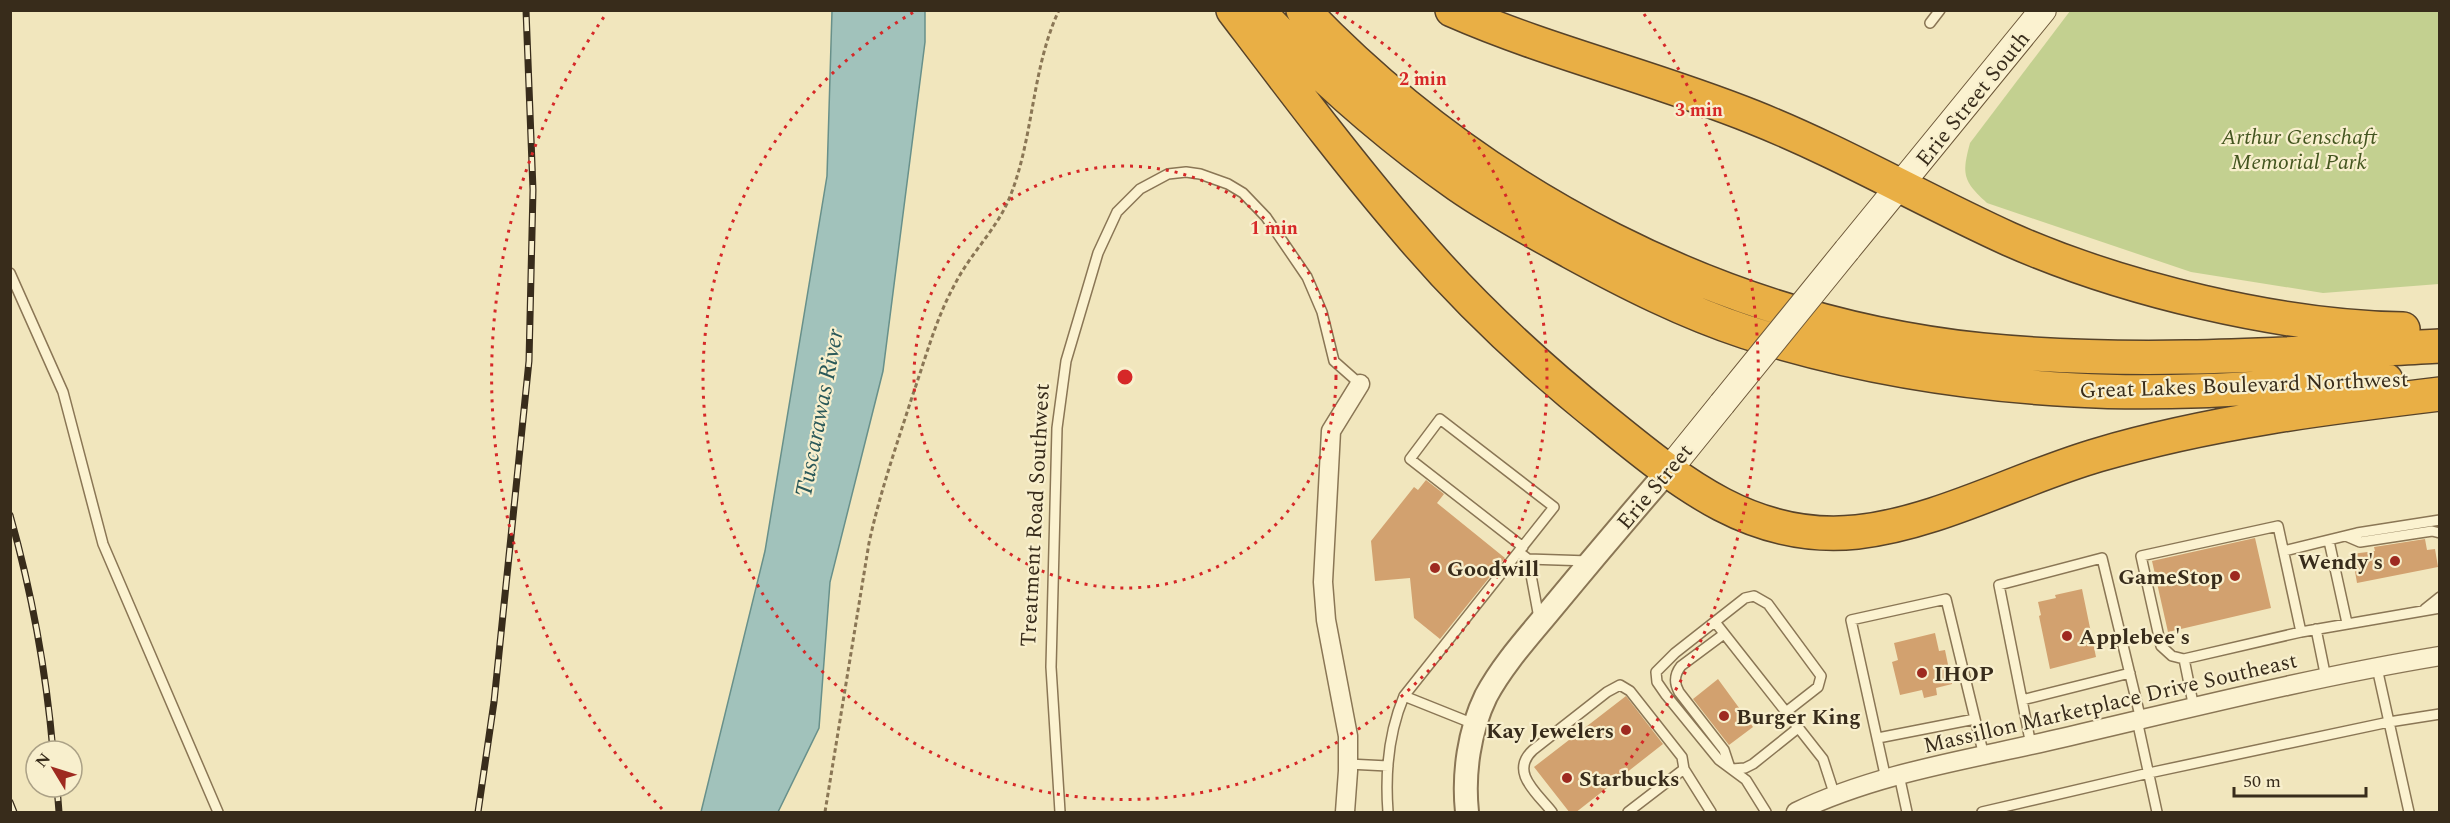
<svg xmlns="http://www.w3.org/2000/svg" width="2450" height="823" viewBox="0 0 2450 823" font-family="Spectral,serif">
	<rect width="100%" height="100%" fill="#f1e6bd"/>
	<path fill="#c3d090" d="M2070,11H2439V284L2323,293L2191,272L1987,203C1962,181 1962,173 1970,143Z"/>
	<path fill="#a1c2bb" stroke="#68908a" stroke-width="1.5" d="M832,11H925V42L883,371L830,582L819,728L778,812H701L765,551L827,176Z"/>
	<path fill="#d2a16f" d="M1426,480L1444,494L1437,503L1505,558L1440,639L1414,618L1410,578L1375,581L1371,541L1414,487L1418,490Z
		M2255,538L2271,608L2168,632L2152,561Z
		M2425,539L2427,550L2435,549L2438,567L2357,583L2352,554L2375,551L2374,547Z
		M2082,589L2096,657L2050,669L2039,616L2041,615L2038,602L2056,598L2055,595Z
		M1935,633L1939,651L1945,650L1952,684L1936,688L1937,695L1924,698L1922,690L1900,695L1892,662L1898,660L1894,643Z
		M1718,679L1753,727L1729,745L1693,699Z
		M1626,696L1663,744L1575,813H1570L1534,767Z"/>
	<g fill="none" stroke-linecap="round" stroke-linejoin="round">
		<g stroke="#8a7655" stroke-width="12">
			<path id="service" d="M1930,23L1940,10
				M10,273L63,392L103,544L218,812
				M2346,536L2360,542L2432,531L2440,533
				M2329,541L2347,623
				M2284,551L2357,533L2440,520
				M1519,552L1528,559L1589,561
				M1528,559L1539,618
				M2425,609L2440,597
				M1715,622L1786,712L1818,687L1821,676L1768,604L1754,596L1745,598L1675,653L1656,672L1657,682L1666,695L1719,760L1746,780L1766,812
				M2316,629L2326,678
				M1724,634L1681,666C1674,675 1674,683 1679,692L1724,750L1730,768
				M2184,659L2301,632L2440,608
				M2377,668L2409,812
				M1404,696L1474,724
				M2022,700L2130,673
				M2194,708L2184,659L2172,656L2161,646L2141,556L2278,526L2301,632
				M1786,712L1823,759L1835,796
				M2137,720L2157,812
				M1878,738L1975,719
				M2031,745L1999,585L2102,558L2141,720
				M1348,764L1388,766
				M1732,769L1745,768L1753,764L1798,728
				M1899,775L1907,812
				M1886,779L1851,620L1946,599L1984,756
				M1060,812L1051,667L1057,428L1066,361L1098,253L1117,212L1140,189L1168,174L1186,172L1200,174L1228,184L1243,193L1266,217L1307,277L1322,312L1334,361L1360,384
				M1388,812C1385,772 1388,734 1404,696L1554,507L1440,419L1410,459L1523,547
				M1552,812C1537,793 1509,772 1533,750L1607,692L1620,685L1630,691L1682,757L1684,769L1711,812
				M1628,812L1684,769
				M1982,812L2149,773L2389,722L2440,714"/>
		</g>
		<g stroke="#8a7655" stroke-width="21">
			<path id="minor" d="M1345,812L1348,771V736L1326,620L1323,582L1331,431L1360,384
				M1796,812C1879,772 1973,759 2062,738C2187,709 2313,677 2440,656"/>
		</g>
		<g stroke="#8a7655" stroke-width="26">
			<path id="tertiary" d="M1467,812C1463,774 1469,731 1486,696C1503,664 1529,636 1552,608C1590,562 1628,517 1667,472"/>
		</g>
		<g stroke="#6c5738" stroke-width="28">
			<path id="secondary" d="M1847,250L2043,10
				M1667,472L1722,404"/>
		</g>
		<g stroke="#57432a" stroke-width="36">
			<path id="motorway" d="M1233,10C1290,85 1347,161 1408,232C1467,302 1535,365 1606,422C1681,483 1754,543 1857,532C1938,523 2019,478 2098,455C2210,422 2324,408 2440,394
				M1257,10C1319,75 1385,134 1458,185C1494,210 1533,231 1571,252C1626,282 1685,312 1746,332C1852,366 1964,384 2075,390C2179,396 2283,386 2386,380
				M1303,10C1481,196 1724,323 1982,350C2134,365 2287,354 2440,346
				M1452,10C1550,53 1654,77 1753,117C1841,152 1923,200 2009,239C2122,289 2280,327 2403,329"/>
		</g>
		<path stroke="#8a7655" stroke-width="3" stroke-dasharray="4.5 3" stroke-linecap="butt" d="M825,812L869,543C880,492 897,444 913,394C926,357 936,318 955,284C970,254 996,230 1009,199C1034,139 1031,70 1059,10"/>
		<use href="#service" stroke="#fbf2d0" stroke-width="9"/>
		<use href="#minor" stroke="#fbf2d0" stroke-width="18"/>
		<use href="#tertiary" stroke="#fbf2d0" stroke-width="22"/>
		<use href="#secondary" stroke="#fbf2d0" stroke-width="26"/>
		<use href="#motorway" stroke="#e9af45" stroke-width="33"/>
		<g stroke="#382c1b" stroke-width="7">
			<path id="rail" d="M10,515C32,593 46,670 53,751
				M57,787L59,812
				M10,802L14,812
				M478,812L494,702L529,361L533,190L526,10"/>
		</g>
		<use href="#rail" stroke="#f8efcd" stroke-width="4.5" stroke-dasharray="14" stroke-linecap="butt"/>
		<g stroke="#6c5738" stroke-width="28" stroke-linecap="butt">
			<path id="secondary-bridge" d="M1722,404L1847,250"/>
		</g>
		<use href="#secondary-bridge" stroke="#fbf2d0" stroke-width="26"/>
	</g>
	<g fill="none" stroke="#d62828" stroke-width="3" stroke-dasharray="3 6">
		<circle cx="1125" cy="377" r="211"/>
		<path d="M1336 12A422 422 0 1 1 914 12"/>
		<path d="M662 809A633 633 0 0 1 606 14M1644 14A633 633 0 0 1 1588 809"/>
	</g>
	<g fill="#9e2a20" stroke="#f8efcd" stroke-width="2">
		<circle cx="2395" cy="561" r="6"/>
		<circle cx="1435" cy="568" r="6"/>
		<circle cx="2235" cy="576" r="6"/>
		<circle cx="2067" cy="636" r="6"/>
		<circle cx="1922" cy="673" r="6"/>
		<circle cx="1724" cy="716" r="6"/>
		<circle cx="1626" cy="730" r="6"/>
		<circle cx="1567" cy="778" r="6"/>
	</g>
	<g text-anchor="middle" stroke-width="4.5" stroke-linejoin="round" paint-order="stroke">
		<g font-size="22" fill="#382c1b" stroke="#f8efcd">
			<text transform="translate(1972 98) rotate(-51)" y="8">Erie Street South</text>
			<text transform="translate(2244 384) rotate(-2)" y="8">Great Lakes Boulevard Northwest</text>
			<text transform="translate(1654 486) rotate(-50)" y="8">Erie Street</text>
			<text transform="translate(1034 515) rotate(-87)" y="8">Treatment Road Southwest</text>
			<text transform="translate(2110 702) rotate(-13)" y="8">Massillon Marketplace Drive Southeast</text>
		</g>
		<g font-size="22" font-style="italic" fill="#445620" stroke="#f8efcd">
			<text x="2299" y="144">Arthur Genschaft<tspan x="2299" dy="25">Memorial Park</tspan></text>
		</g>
		<g font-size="22" font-weight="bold" fill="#382c1b" stroke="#f8efcd" text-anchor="start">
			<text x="2383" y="569" text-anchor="end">Wendy's</text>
			<text x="1447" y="576">Goodwill</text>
			<text x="2223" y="584" text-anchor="end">GameStop</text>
			<text x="2079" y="644">Applebee's</text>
			<text x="1934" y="681">IHOP</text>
			<text x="1736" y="724">Burger King</text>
			<text x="1614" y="738" text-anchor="end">Kay Jewelers</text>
			<text x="1579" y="786">Starbucks</text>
		</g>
		<g font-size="24" font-style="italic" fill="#295859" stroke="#f8efcd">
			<text transform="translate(819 413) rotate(-79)" y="8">Tuscarawas River</text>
		</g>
	</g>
	<circle cx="1125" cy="377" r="9" fill="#d62828" stroke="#f8efcd" stroke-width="3"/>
	<g font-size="18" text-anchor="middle" font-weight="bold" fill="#d62828" stroke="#f8efcd" stroke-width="4.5" stroke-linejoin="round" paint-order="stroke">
		<text x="1423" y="85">2 min</text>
		<text x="1699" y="116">3 min</text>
		<text x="1274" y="234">1 min</text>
	</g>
	<rect width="2450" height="823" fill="none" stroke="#382c1b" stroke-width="24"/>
	<g transform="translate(54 769) rotate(308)"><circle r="28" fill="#f8efcd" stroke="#aba186" stroke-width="1.5"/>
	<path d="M0-4.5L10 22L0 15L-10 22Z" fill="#9e2a20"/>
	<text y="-9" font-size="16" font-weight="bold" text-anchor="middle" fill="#382c1b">N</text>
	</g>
	<path d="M2234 787v9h132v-9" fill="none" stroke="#382c1b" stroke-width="3"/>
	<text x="2243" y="787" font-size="18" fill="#382c1b" stroke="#f8efcd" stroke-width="4.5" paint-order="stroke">50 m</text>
</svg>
